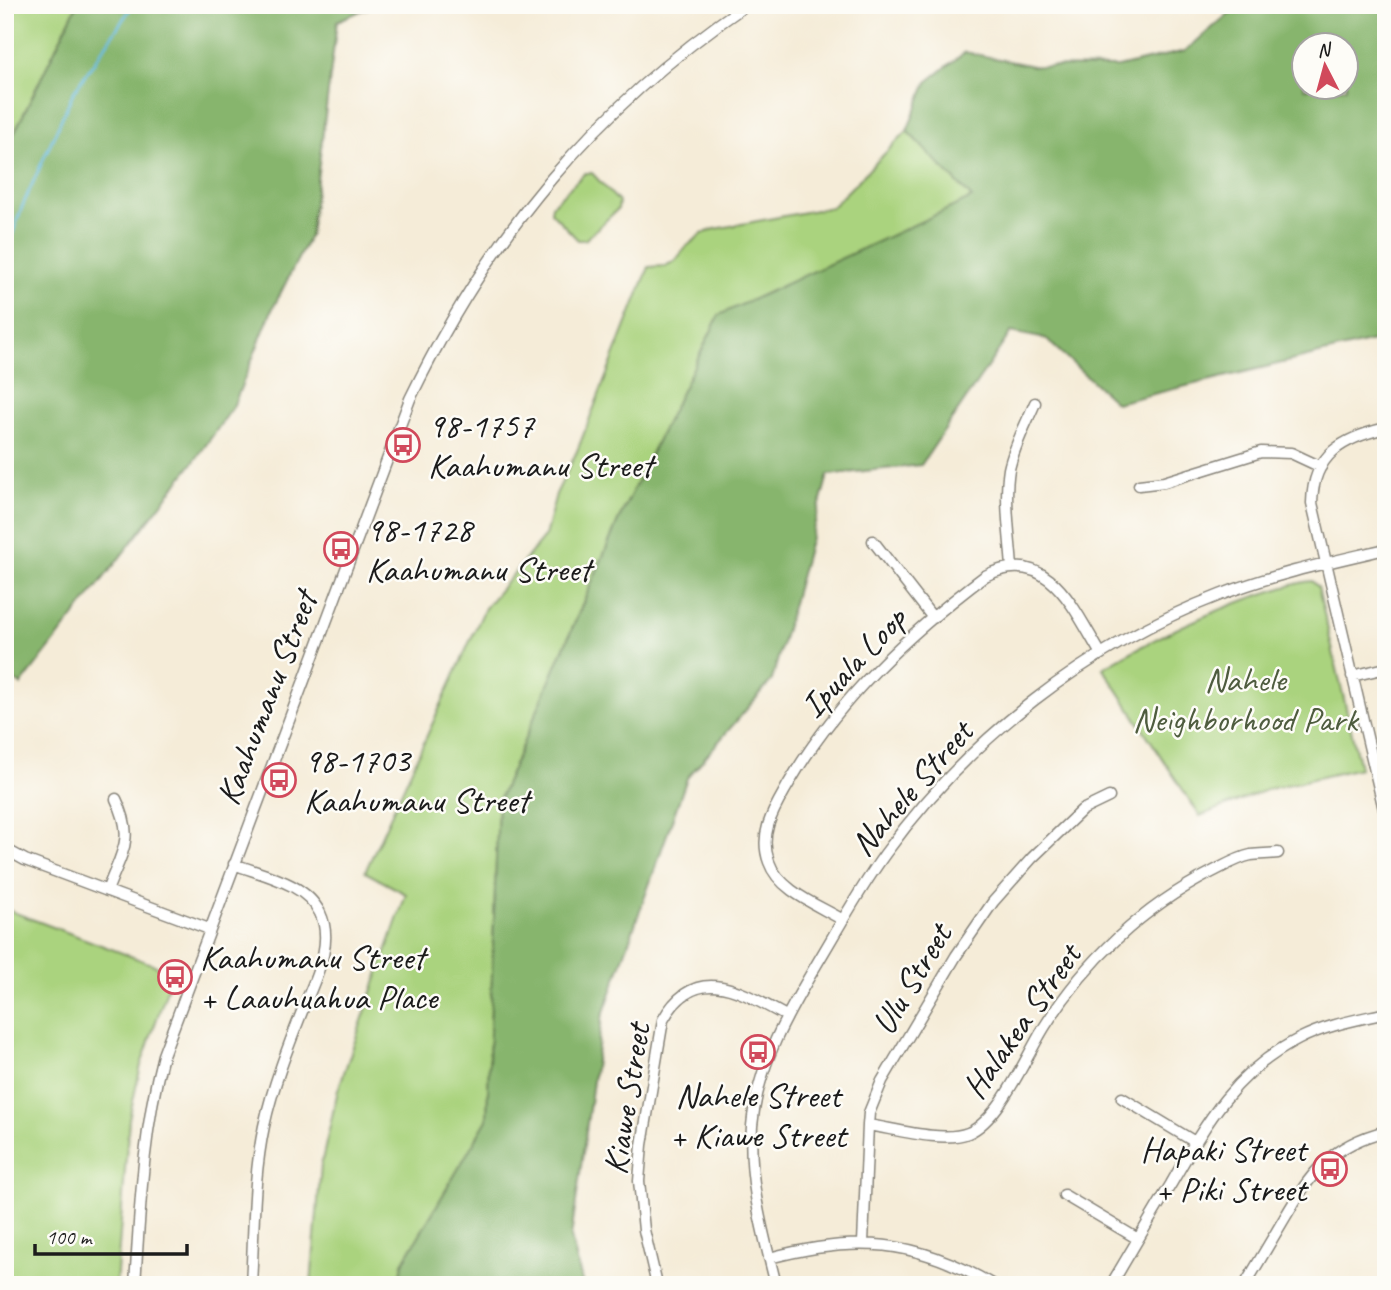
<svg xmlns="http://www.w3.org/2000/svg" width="1391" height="1290" viewBox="0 0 1391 1290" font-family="Caveat,sans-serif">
	<rect width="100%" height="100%" fill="#fdfcf7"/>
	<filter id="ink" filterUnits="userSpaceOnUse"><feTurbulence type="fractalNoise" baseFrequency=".0143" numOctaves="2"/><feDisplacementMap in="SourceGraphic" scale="14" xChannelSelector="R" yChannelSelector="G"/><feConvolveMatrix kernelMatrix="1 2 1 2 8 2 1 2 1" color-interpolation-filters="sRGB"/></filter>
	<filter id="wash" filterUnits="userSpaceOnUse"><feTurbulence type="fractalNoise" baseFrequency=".00686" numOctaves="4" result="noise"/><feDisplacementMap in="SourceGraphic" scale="28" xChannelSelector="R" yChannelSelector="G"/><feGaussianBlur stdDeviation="1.57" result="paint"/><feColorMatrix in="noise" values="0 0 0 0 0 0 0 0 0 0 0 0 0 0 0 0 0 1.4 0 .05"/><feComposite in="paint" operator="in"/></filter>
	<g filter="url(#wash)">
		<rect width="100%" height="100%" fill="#f5ecd8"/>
		<path fill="#aad37e" stroke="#63784d" stroke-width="2" d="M5,5H77L5,152Z
			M907,131L973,198L719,316L619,519L498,802L487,1120L403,1263L399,1285H311L321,1165L338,1090L406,894L365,872L485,608L545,536L556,494L577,451L649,267L665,266L675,261L687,246L702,234L715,229L832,207Z
			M585,173H592L619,202L618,209L585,240H578L551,212L552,205Z
			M1312,581L1318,587L1360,768L1269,789L1200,816L1103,668C1154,638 1208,612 1265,593C1280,589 1297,582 1312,581Z
			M5,909L173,972L141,1065L129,1119L116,1285H5Z"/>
		<path fill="#87b56d" stroke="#526844" stroke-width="2" fill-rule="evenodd" d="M77,5H375L337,21L310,235L272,310L233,407L196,459L21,685L5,675V152Z
			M1239,5H1386V338L1116,403L1046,339L1011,332L921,465L828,475L772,680L687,778L602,1018L571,1237L583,1285H399L403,1263L487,1120L498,802L619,519L719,315L972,198L907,131L927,82L965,52L1033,66L1118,67L1185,51ZM1304,46H1346V88H1304Z"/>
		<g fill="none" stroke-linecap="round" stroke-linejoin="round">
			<path stroke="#67bce3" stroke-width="2.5" d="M5,255L22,207L73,93L133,5"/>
		</g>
	</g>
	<g filter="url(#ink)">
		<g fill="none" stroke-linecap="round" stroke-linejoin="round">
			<g stroke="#88847a" stroke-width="13">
				<path id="minor" d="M1386,428C1343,438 1313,454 1312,503L1386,818
					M1139,485L1164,482L1261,452L1291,453L1321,467
					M873,541L933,618
					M1012,568C1010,536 1004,501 1009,469C1014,446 1026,424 1035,403
					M1352,676L1386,668
					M5,746L6,745
					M5,849L25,860L209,929
					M234,864C262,875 305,882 320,913C335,944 314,980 303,1009C288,1047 273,1085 264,1126C253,1177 254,1232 251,1285
					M107,891C121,853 136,839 116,799
					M843,920C818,905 779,891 769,862C758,832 775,808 789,783C838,699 908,634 985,576C1049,544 1074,610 1101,654
					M1122,1098L1195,1142
					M868,1125C895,1129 942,1143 968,1133C1000,1120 1026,1056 1045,1026C1086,961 1143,907 1212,872C1224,866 1237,858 1251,855C1260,854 1269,854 1278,853
					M1064,1195L1138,1239
					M863,1243L868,1125L869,1113L882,1081L956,956L993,902L1032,858L1082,810L1109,797
					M769,1258C855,1235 916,1239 993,1285
					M135,1285C140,1207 143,1131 163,1055L410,399C490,234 595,108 746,5
					M657,1285L644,1230L639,1181L642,1145L663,1020C696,961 742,992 786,1016
					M776,1285C763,1232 748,1181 752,1126C758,1058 794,1003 828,945C846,914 864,883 885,854C969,738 1087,646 1220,595C1274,574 1330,562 1386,549
					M1111,1285C1131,1251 1151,1217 1171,1184C1206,1123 1234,1072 1299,1039C1326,1025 1356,1020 1386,1013
					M1245,1285C1258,1263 1271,1241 1284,1219C1311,1173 1330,1145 1386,1131
					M1380,1285L1386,1274"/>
			</g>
			<use href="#minor" stroke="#fff" stroke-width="10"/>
		</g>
	</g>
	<defs>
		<g id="bus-ring" transform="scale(1.75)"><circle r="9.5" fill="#fdfcf7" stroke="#d1495b" stroke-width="1.5"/><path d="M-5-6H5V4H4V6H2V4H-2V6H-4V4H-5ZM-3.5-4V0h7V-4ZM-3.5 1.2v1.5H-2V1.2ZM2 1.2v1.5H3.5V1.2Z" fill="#d1495b"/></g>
	</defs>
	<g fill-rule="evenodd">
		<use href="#bus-ring" x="403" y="445"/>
		<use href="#bus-ring" x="341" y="549"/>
		<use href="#bus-ring" x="279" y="780"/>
		<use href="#bus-ring" x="175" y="977"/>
		<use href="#bus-ring" x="758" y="1052"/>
		<use href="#bus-ring" x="1330" y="1169"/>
	</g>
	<g text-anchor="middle" stroke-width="5" stroke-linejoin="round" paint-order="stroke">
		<g font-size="35" fill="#1c1c1c" stroke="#fdfcf7" text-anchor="start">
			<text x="428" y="437">98-1757<tspan x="428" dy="40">Kaahumanu Street</tspan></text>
			<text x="366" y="541">98-1728<tspan x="366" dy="40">Kaahumanu Street</tspan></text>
			<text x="304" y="772">98-1703<tspan x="304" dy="40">Kaahumanu Street</tspan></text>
			<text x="200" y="969">Kaahumanu Street<tspan x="200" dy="40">+ Laauhuahua Place</tspan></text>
			<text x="758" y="1107" text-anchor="middle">Nahele Street<tspan x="758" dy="40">+ Kiawe Street</tspan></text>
			<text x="1306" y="1161" text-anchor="end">Hapaki Street<tspan x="1306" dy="40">+ Piki Street</tspan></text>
		</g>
		<g font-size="35" fill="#1c1c1c" stroke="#fdfcf7">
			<text transform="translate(853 662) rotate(-47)" y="12">Ipuala Loop</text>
			<text transform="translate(266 698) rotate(-69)" y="12">Kaahumanu Street</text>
			<text transform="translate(911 788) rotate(-49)" y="12">Nahele Street</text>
			<text transform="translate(911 979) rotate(-59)" y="12">Ulu Street</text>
			<text transform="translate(1021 1021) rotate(-55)" y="12">Halakea Street</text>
			<text transform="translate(626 1099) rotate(-81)" y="12">Kiawe Street</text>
		</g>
		<g font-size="35" fill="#4e5c3e" stroke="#fdfcf7">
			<text x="1245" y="691">Nahele<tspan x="1245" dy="40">Neighborhood Park</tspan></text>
		</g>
	</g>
	<rect width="1391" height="1290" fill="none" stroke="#fdfcf7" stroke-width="28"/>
	<g transform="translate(1325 66) rotate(354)"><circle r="33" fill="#fdfcf7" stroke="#a3a29f" stroke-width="2"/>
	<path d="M0-5L12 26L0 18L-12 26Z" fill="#d1495b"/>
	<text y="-10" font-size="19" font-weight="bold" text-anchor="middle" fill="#1c1c1c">N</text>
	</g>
	<path d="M35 1244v10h152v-10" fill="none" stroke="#1c1c1c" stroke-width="3.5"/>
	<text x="46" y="1244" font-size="21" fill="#1c1c1c" stroke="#fdfcf7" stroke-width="5" paint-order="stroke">100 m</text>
</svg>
